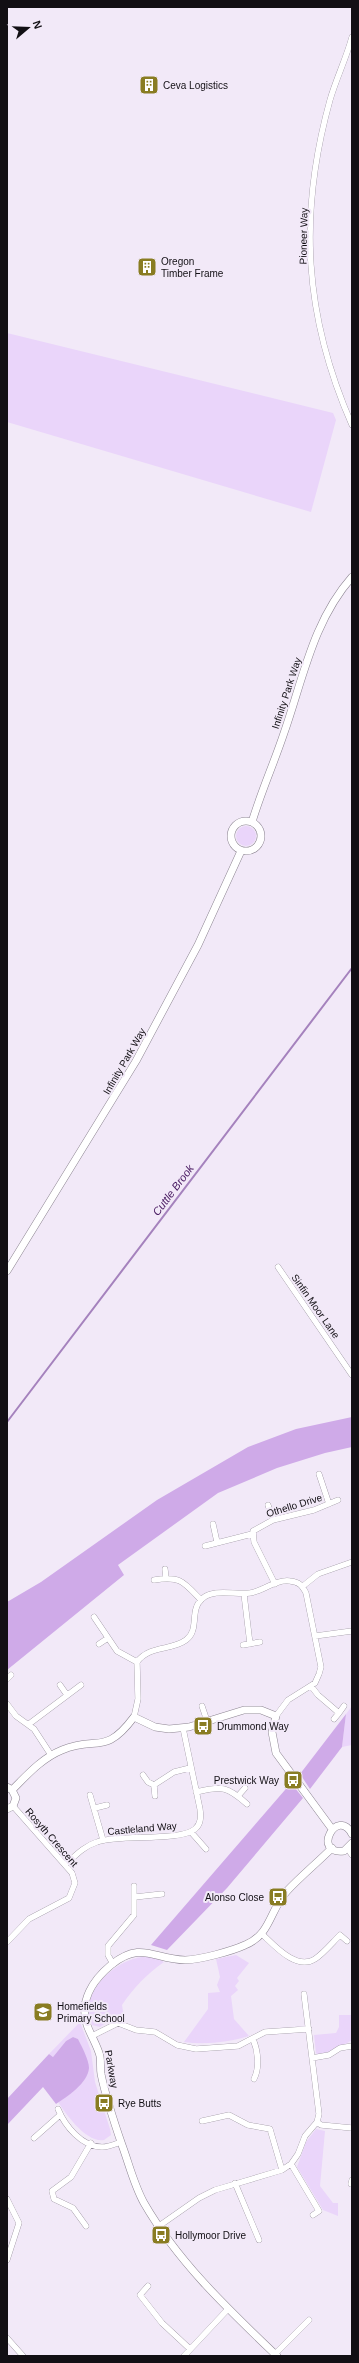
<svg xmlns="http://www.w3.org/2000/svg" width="359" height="2363" viewBox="0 0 359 2363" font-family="Helvetica,sans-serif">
	<rect width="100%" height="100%" fill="#f2e9f8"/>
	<path fill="#ead5fa" d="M7,333L333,413L336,420L311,512L7,422Z
		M236 836a10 10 0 1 1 20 0a10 10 0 1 1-20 0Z
		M352,1706V1745L342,1747L346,1714Z
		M236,1955L249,1963L237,1978L239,1981L235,1986L238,1990L231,1996L234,2019L249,2036C230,2042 205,2045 184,2042L208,2009V1993L220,1992L217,1985L220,1977L216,1959Z
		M142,1957H154L164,1962C147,1974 134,1987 122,2005L124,2017L107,2022L100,2027L92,2025C77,1995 114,1960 142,1957Z
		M339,2015H352V2040L332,2052L318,2055L316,2053L314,2035L336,2033L339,2027Z
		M80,2022L91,2051L95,2082L110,2129L111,2135L104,2140C86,2143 66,2114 58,2102C88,2078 96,2077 78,2039L73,2037L66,2041L53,2057L49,2054Z
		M316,2129L325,2131L320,2186L333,2203H338V2216L323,2210L297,2167L306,2142Z"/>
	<path fill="#cfaae8" d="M352,1417V1447L325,1453L277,1468L218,1493L118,1565L124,1575L7,1670V1602L41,1582L157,1500L248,1447L296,1429Z
		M346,1714L342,1747L310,1789L300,1774Z
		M291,1783L303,1798L227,1888L167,1950L151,1945Z
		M73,2037L78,2039C82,2047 89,2060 89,2068C88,2083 67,2097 56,2104L43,2087L7,2125V2099L49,2054L53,2057L66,2041Z"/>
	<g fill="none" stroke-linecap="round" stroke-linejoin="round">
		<path stroke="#a582bd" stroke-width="2" d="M7,1422L352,968"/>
		<g stroke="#8d8592" stroke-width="6">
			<path id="minor" d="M352,37C346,59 336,79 330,100C298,215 304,316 352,425
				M278,1267L352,1375
				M319,1474L329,1504
				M268,1505L273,1520
				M213,1524L217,1542
				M205,1546L252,1534
				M165,1569L166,1578
				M154,1580C180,1576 183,1581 200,1599
				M275,1584L254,1542L253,1531L273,1520L314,1510L338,1500
				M303,1586L318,1574L352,1562
				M244,1594L250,1644
				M94,1617L117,1651L137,1662
				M315,1636L352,1631
				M99,1644L108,1638
				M243,1645L260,1642
				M7,1679L11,1675
				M60,1685L67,1695
				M311,1686L318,1695L339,1713L344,1706
				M7,1704L16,1716L34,1729L51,1755
				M202,1706L207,1721
				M134,1717L138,1699L137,1662C150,1645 171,1651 186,1640C200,1630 189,1610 202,1599C213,1588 235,1595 250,1593C263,1591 276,1579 290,1581C299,1582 302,1585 306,1593L321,1667L319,1674L315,1683L288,1700L276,1716
				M334,1719L339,1713
				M29,1724L81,1685
				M143,1775L148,1782L154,1785L174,1772L190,1768
				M154,1785L155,1796
				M196,1792C222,1786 227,1786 247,1804
				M90,1795L103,1840
				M238,1796L245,1788
				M95,1808L107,1805
				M191,1832L206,1849
				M348,1849L352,1855
				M65,1865C75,1856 84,1846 97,1842C120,1834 179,1842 195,1829C201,1824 201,1817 200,1809L183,1728
				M135,1897L162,1894
				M262,1934C274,1945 296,1971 315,1959C324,1953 332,1943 340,1935L347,1941
				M7,1942L29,1919L69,1898L75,1883L72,1873L13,1806
				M113,1964L108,1955V1946L134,1915V1886
				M92,2036L118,2023L136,2030L155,2032L177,2045L196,2049L238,2046L265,2032L309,2029
				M253,2039C258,2051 260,2067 254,2079
				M312,2058L329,2055L340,2048L352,2046
				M58,2109C65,2126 82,2147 102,2147C109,2147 115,2144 121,2142
				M202,2121L229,2115L248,2125L270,2129L282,2170
				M317,2122L321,2125L352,2128
				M34,2138L60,2115
				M291,2164L319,2211L313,2215
				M235,2183L259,2240
				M351,2184L352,2180
				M7,2199L19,2223L7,2260
				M86,2226L73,2208L54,2199L52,2191L71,2177L91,2143
				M159,2226L199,2198L215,2190L282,2170L291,2164L298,2154L305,2136L317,2122L319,2114L304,1994
				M148,2286L140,2295L162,2323L190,2349
				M7,2338L23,2356
				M275,2354L309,2320
				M184,2356L228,2309"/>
		</g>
		<g stroke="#8d8592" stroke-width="8">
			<path id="tertiary" d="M231 836a15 15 0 1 1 30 0a15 15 0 1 1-30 0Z
				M252,822C261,792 274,763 284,733C303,679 313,621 352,577
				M7,1271L136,1061L198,945L241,851
				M7,1787L12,1790L16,1798L13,1806L7,1809
				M12,1790C27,1775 42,1758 62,1750C97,1735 104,1757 134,1717L155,1727L169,1729L189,1727L244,1710H261L276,1716L272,1732L276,1753L332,1829
				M352,1834C337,1806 311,1855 344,1851L352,1843
				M277,2356C228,2309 178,2262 144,2203C134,2185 129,2164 122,2145C114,2122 106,2098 101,2074C100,2068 101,2062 100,2056C97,2045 91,2036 87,2025C79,2001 93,1980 111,1965C142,1940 154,1960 185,1960C199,1960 232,1951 245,1945C271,1935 270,1909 287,1891C301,1876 317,1863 332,1848"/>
		</g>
		<use href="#minor" stroke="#fff" stroke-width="5.5"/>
		<use href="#tertiary" stroke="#fff" stroke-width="7"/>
	</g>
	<defs>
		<g id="building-square" transform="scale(1)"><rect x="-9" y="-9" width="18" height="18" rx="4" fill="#897c22" stroke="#f2e9f8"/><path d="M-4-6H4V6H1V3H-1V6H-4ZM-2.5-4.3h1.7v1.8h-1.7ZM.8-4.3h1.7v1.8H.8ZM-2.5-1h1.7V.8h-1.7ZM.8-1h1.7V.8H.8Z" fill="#fff"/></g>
		<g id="bus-square" transform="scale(1)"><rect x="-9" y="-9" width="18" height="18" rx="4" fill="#897c22" stroke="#f2e9f8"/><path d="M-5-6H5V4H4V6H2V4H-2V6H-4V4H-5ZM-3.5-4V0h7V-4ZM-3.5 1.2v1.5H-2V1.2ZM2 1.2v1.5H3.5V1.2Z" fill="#fff"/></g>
		<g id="school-square" transform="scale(1)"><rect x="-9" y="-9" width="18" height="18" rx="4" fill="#897c22" stroke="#f2e9f8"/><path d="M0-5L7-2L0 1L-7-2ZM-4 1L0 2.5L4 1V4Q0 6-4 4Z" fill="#fff"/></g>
	</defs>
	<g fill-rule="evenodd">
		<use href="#building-square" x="149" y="85"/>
		<use href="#building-square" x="147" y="267"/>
		<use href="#bus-square" x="203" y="1726"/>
		<use href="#bus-square" x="293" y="1780"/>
		<use href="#bus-square" x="278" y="1897"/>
		<use href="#school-square" x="43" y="2012"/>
		<use href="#bus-square" x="104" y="2103"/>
		<use href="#bus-square" x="161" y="2235"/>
	</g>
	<g text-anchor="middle" stroke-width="4" stroke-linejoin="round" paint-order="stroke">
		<g font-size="10" fill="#120f14" stroke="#f2e9f8" text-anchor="start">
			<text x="163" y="89">Ceva Logistics</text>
			<text x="161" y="265">Oregon<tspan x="161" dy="12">Timber Frame</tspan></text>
			<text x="217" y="1730">Drummond Way</text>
			<text x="279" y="1784" text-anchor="end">Prestwick Way</text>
			<text x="264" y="1901" text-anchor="end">Alonso Close</text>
			<text x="57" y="2010">Homefields<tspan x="57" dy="12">Primary School</tspan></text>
			<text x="118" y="2107">Rye Butts</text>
			<text x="175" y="2239">Hollymoor Drive</text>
		</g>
		<g font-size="10" fill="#120f14" stroke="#f2e9f8">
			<text transform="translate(303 236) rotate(-89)" y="4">Pioneer Way</text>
			<text transform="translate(286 693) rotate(-72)" y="4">Infinity Park Way</text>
			<text transform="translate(124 1061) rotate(-60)" y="4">Infinity Park Way</text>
			<text transform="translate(316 1306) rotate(55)" y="4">Sinfin Moor Lane</text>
			<text transform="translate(294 1505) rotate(-17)" y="4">Othello Drive</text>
			<text transform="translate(142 1828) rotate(-5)" y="4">Castleland Way</text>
			<text transform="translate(52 1837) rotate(49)" y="4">Rosyth Crescent</text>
			<text transform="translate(112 2069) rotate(80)" y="4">Parkway</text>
		</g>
		<g font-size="11" font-style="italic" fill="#46175f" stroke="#f2e9f8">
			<text transform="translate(173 1190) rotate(-53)" y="4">Cuttle Brook</text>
		</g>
	</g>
	<rect width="359" height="2363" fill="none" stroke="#120f14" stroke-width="16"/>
	<g transform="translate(28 28) rotate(71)" stroke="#f2e9f8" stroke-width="3" paint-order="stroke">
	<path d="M0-3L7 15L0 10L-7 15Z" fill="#120f14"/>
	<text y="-6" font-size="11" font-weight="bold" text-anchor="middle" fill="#120f14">N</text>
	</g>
</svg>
